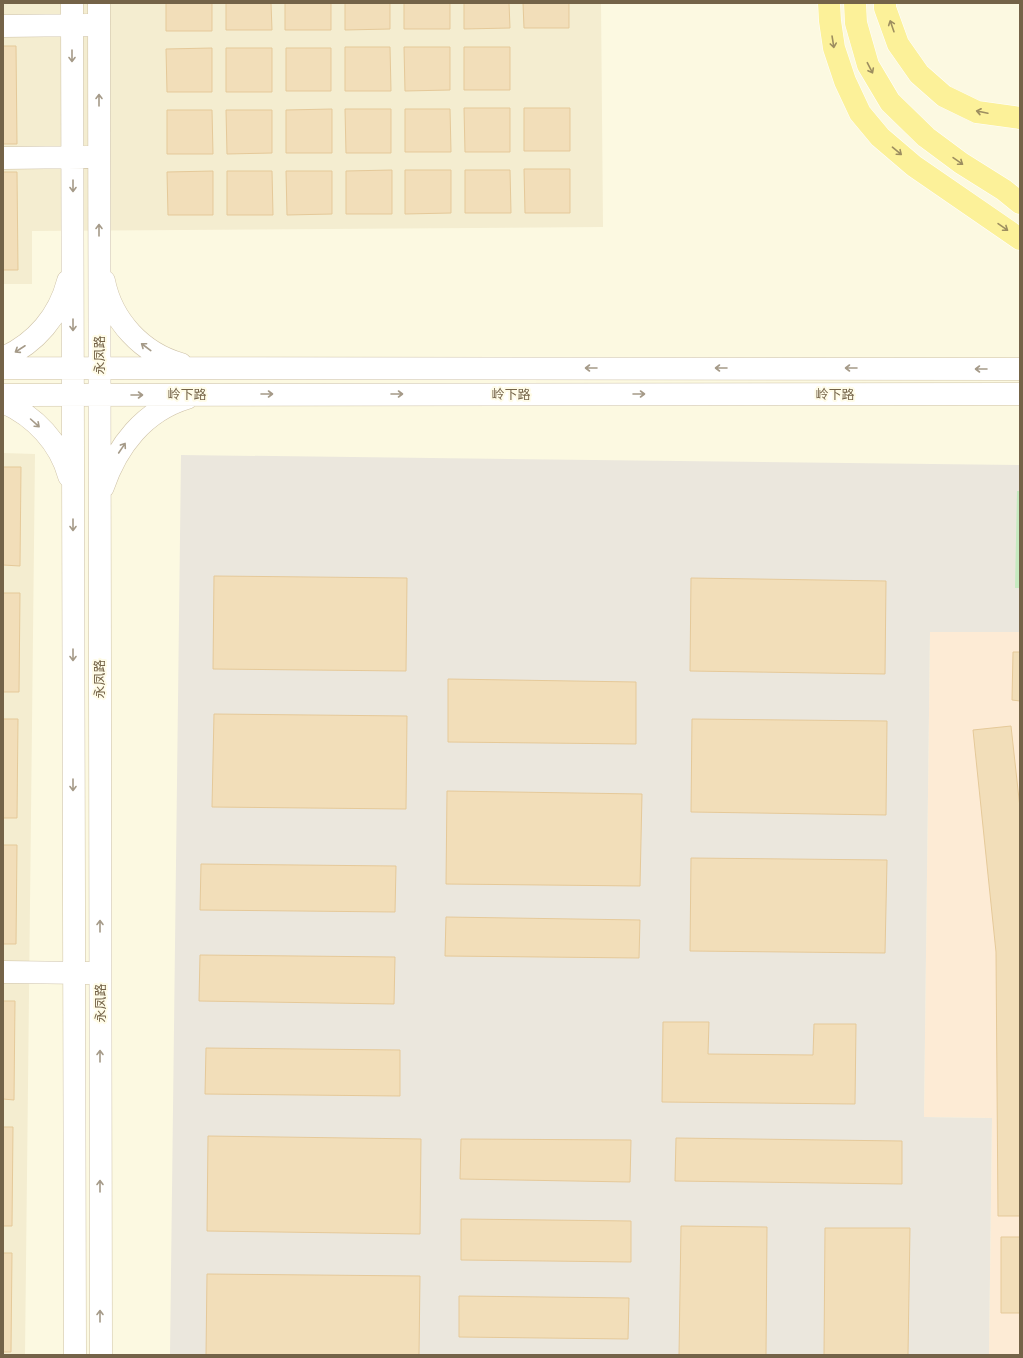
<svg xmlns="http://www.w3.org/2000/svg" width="1023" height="1358" viewBox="0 0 1023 1358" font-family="'Golos Text','Noto Sans SC',sans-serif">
	<rect width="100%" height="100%" fill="#fcf9e1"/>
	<path fill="#f4edd0" d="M3,3H601L603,227L32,231V284H3Z
		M3,453L35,454L25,1355H3Z"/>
	<path fill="#fdebd5" d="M930,631L1020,632V1355H989L992,1118L924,1117Z"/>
	<path fill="#ebe7dd" d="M181,455L1020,465V632H930L924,1117L992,1118L989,1355H170Z"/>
	<path fill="#c6eac0" d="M1017,491H1020V588H1015Z"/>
	<path fill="#f2deb9" stroke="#e5c999" d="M166,3H212V31H166Z
		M226,3H271L272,30H226Z
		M285,3H331V30H285Z
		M345,3H390V29L345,30Z
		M404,3H450V29H404Z
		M464,3H509L510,28L464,29Z
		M523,3H569V28H524Z
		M3,46H16L17,144H3Z
		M345,47H390L391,91H345Z
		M404,47H450V90L405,91Z
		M464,47H510V90H464Z
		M212,48V92H167L166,49Z
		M226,48H272V92H226Z
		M286,48H331V91H286Z
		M464,108H510V152H465Z
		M524,108H570V151H524Z
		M332,109V153H286V110Z
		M345,109H391V153H346Z
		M405,109H450L451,152H405Z
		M167,110H212L213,154H167Z
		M226,110H272V153L227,154Z
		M524,169H570V213H525Z
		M392,170V214H346V171Z
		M405,170H451V213L405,214Z
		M465,170H510L511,213H465Z
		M213,171V215H168L167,172Z
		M227,171H272L273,215H227Z
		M286,171H332V214L287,215Z
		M3,172H17L18,270H3Z
		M3,467H21L20,566L3,565Z
		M214,576L407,578L406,671L213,669Z
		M691,578L886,581L885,674L690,671Z
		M3,593H20L19,692H3Z
		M1013,652H1020V701L1012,700Z
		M448,679L636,682V744L448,742Z
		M214,714L407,716L406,809L212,807Z
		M3,719H18L17,818H3Z
		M692,719L887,721L886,815L691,812Z
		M1011,726L1020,808V1216H998L996,952L973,730Z
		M447,791L642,794L640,886L446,884Z
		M3,845H17L16,944H3Z
		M691,858L887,860L885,953L690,951Z
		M201,864L396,866L395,912L200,910Z
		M446,917L640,920L639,958L445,956Z
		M200,955L395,957L394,1004L199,1001Z
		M3,1001H15L14,1100L3,1099Z
		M663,1022H709L708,1054L813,1055L814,1024H856L855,1104L662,1102Z
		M206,1048L400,1050V1096L205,1094Z
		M3,1127H13L12,1226H3Z
		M208,1136L421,1139L420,1234L207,1231Z
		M676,1138L902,1141V1184L675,1181Z
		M461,1139L631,1140L630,1182L460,1179Z
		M461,1219L631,1221V1262L461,1260Z
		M681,1226L767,1227L766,1355H679Z
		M825,1228H910L908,1355H824Z
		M1001,1237H1020V1313H1001Z
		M3,1253H12L11,1352H3Z
		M207,1274L420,1276L419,1355H206Z
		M459,1296L629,1298L628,1339L459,1337Z"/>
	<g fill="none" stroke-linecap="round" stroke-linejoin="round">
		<g stroke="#cec2a8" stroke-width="23">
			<path id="minor" d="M72,3L75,1355
				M99,3L101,1355
				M3,26L88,25
				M3,158L88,157
				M104,281C112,321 142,353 181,364
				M3,358C36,343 59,316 68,281
				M3,368L1020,369
				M3,395L1020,394
				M3,402C35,416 60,443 69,476
				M103,487C117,446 144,411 187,398
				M3,972L89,973"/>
		</g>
		<g stroke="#fff" stroke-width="23">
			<path id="major" d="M829,3L830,21L834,48L845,81L860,113L880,137L914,166L1020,239
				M855,3L856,23L868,65L890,102L926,137L961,163L1004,190L1020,203
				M885,3V8L898,44L919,74L944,96L977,112L1020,118"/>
		</g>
		<use href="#minor" stroke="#fff" stroke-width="22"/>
		<use href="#major" stroke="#fcf199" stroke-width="22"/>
	</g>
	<defs><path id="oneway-shaft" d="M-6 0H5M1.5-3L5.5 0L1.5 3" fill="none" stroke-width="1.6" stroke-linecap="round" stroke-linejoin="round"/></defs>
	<g stroke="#9d8e60">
		<use href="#oneway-shaft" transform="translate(892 26) rotate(-109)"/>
		<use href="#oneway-shaft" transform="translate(833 42) rotate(81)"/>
		<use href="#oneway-shaft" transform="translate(870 68) rotate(63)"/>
		<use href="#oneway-shaft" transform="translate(982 112) rotate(-168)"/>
		<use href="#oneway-shaft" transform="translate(897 151) rotate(40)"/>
		<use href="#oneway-shaft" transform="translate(958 161) rotate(35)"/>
		<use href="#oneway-shaft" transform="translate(1003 227) rotate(35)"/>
	</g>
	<g stroke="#a59a88">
		<use href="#oneway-shaft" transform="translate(72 56) rotate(90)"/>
		<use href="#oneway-shaft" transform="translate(99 100) rotate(-90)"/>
		<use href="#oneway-shaft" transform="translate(73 186) rotate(90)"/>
		<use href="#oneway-shaft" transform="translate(99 230) rotate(-90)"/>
		<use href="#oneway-shaft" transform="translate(73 325) rotate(90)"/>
		<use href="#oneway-shaft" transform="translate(146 347) rotate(-143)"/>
		<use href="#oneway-shaft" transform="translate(20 349) rotate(147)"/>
		<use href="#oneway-shaft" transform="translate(591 368) rotate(-180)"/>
		<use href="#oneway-shaft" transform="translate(721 368) rotate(-180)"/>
		<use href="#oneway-shaft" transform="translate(851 368) rotate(-180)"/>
		<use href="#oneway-shaft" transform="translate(981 369) rotate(-180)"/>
		<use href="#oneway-shaft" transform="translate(267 394)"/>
		<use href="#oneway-shaft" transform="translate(397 394)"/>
		<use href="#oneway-shaft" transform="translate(639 394)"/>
		<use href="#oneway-shaft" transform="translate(137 395)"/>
		<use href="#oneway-shaft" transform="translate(35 423) rotate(42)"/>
		<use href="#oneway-shaft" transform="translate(122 448) rotate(-56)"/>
		<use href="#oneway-shaft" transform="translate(73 525) rotate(90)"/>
		<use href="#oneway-shaft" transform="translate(73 655) rotate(90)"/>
		<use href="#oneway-shaft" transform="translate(73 785) rotate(90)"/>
		<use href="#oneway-shaft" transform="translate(100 926) rotate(-90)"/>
		<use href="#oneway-shaft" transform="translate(100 1056) rotate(-90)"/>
		<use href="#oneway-shaft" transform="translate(100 1186) rotate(-90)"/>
		<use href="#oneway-shaft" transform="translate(100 1316) rotate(-90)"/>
	</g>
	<g text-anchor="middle" stroke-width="4" stroke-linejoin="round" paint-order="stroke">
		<g font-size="13" fill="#746348" stroke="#fffce8">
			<text transform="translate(99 355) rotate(-90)" y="5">永凤路</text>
			<text x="187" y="399">岭下路</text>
			<text x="511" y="399">岭下路</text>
			<text x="835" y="399">岭下路</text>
			<text transform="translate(99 679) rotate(-90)" y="5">永凤路</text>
			<text transform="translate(100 1003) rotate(-90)" y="5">永凤路</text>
		</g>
	</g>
	<rect width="1023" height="1358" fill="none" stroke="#746348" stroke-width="8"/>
</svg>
